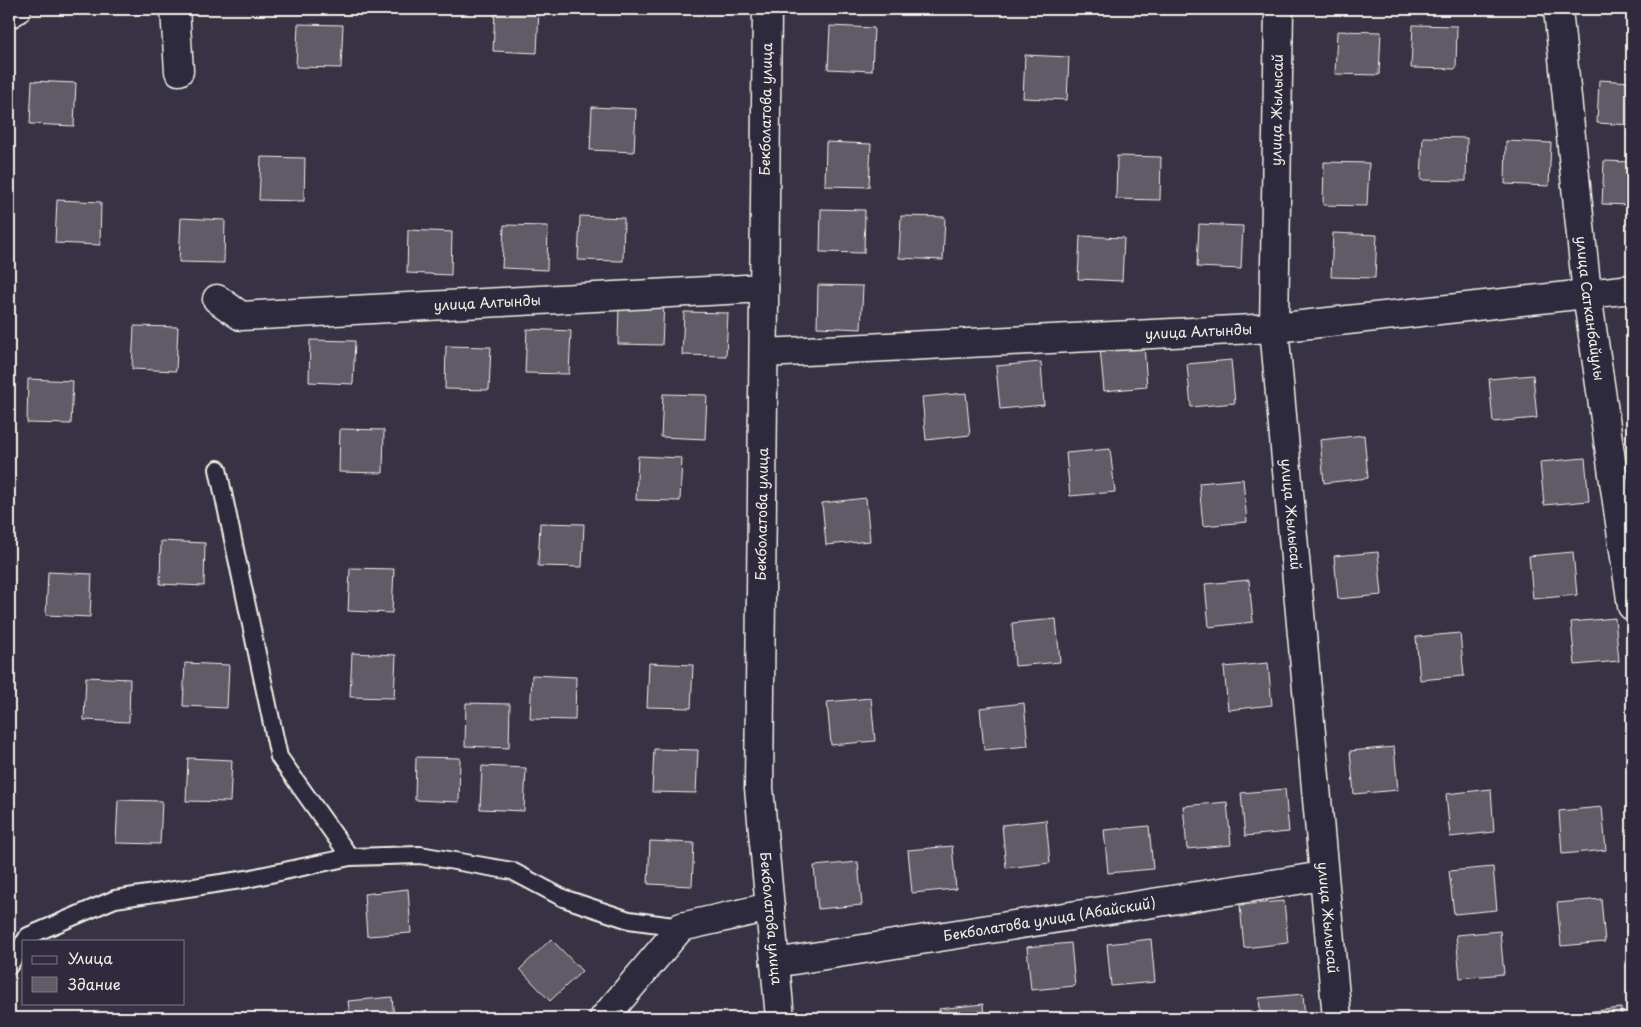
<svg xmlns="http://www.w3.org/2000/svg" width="1641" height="1027" viewBox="0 0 1641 1027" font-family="'Playpen Sans',sans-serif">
	<rect width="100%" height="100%" fill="#373244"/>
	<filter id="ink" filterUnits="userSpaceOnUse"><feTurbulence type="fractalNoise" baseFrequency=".02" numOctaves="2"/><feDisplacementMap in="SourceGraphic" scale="10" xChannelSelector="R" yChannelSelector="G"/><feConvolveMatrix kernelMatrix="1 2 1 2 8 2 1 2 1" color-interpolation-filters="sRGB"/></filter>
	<g filter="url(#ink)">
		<path fill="#5f5c67" stroke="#f4f1e8" d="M99,9H143V14L99,13Z
			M495,9L539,10L537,53L493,51Z
			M298,24L343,25L341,68L296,67Z
			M1413,25L1457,26L1456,69L1411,68Z
			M830,26L874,28L872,71L828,69Z
			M1337,31L1381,32L1379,75L1335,74Z
			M1025,55L1069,57L1067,100L1023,98Z
			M1599,80L1632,82V125L1597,123Z
			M32,81L76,83L74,126L30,124Z
			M592,107L636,109L634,152L590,150Z
			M1423,137L1467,138L1466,181L1421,180Z
			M1506,141L1551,143L1549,186L1505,184Z
			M826,142L871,144L869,187L825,186Z
			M1117,156L1161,157L1160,200L1116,199Z
			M261,157L305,158L304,201L259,200Z
			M1604,161L1632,162V205L1602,204Z
			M1324,162L1369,163L1367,206L1323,205Z
			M57,200L101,202L100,245L55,243Z
			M821,209L865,210L864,253L820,252Z
			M580,216L624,218L623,261L578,260Z
			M901,216L945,217L943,260L899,258Z
			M181,218L225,220L224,263L179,262Z
			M1199,224L1243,226L1241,269L1197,267Z
			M504,225L548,226L547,270L502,268Z
			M408,230L452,232L451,275L407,273Z
			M1333,233L1377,235L1375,278L1331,277Z
			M1080,236L1124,238L1122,281L1078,279Z
			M818,285L863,286L861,329L817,327Z
			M619,301L664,303L662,345L618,344Z
			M684,312L728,313L726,356L682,355Z
			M134,326L178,327L176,371L132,369Z
			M527,329L571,331L569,374L525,373Z
			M310,340L355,341L353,384L309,382Z
			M1144,344L1147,387L1104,391L1100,348Z
			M446,346L491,347L489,390L445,389Z
			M1231,360L1235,403L1191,407L1187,364Z
			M1041,362L1044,405L1000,409L996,366Z
			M1533,375L1537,418L1493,422L1489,379Z
			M28,379L73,381L71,424L27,423Z
			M966,393L970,435L926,440L922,397Z
			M663,394L707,395L705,439L661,437Z
			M340,429L384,430L383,473L339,472Z
			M1364,435L1368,478L1324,483L1320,440Z
			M1110,449L1115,492L1070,496L1066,453Z
			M638,456L682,458L680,501L636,500Z
			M1585,458L1589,501L1544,505L1540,462Z
			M1243,479L1247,522L1203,526L1199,483Z
			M866,498L870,541L826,545L822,503Z
			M540,523L584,524L582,567L538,566Z
			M161,541L205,543L204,586L160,584Z
			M1378,552L1382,595L1338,599L1334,556Z
			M1573,552L1577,595L1533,599L1529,556Z
			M350,568L394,569L392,613L348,611Z
			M48,572L92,574L90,617L46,615Z
			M1249,580L1253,622L1209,627L1205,584Z
			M1615,618L1619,661L1575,665L1571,622Z
			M1056,619L1060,662L1015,666L1012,623Z
			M1460,633L1464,676L1420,680L1416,637Z
			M352,653L396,655L394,698L350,697Z
			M185,663L229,665L227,708L183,706Z
			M649,663L693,665L691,708L647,707Z
			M1268,663L1272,705L1228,710L1224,667Z
			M532,675L576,677L575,720L530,719Z
			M86,677L130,679L129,722L84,720Z
			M871,698L875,741L831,745L827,702Z
			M466,703L510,704L509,748L465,746Z
			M1024,703L1028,746L984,750L980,708Z
			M1394,747L1398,790L1354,794L1350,751Z
			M654,749L698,750L696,793L652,792Z
			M416,757L460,758L459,802L415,800Z
			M188,758L232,760L230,802L186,801Z
			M482,766L526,768L524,811L480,809Z
			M1285,789L1289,832L1245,836L1241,793Z
			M1491,789L1494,832L1450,837L1446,794Z
			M118,800L162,801L160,844L116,843Z
			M1227,802L1231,845L1187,849L1183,806Z
			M1602,807L1606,850L1562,854L1559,811Z
			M1046,820L1050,863L1006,868L1002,825Z
			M1149,826L1153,869L1108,873L1104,830Z
			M650,841L694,843L692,886L648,884Z
			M952,846L956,889L912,893L908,850Z
			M858,862L862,905L818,909L814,866Z
			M1493,867L1497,910L1454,914L1449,871Z
			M408,889L411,933L367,936L364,894Z
			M1601,899L1605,942L1561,946L1557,903Z
			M1284,901L1288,943L1244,948L1240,905Z
			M1500,931L1504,974L1460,978L1456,935Z
			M551,939L582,971L550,1001L520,969Z
			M1151,939L1155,982L1111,986L1107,944Z
			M1071,943L1075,986L1031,990L1027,947Z
			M1303,994L1305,1018H1261L1259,998Z
			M392,997L394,1018H350L348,1001Z
			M983,1004L984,1018H940L939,1009Z
			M1621,1008L1622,1018H1578L1577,1013Z"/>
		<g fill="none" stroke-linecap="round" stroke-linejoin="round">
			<g stroke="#f4f1e8" stroke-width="20">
				<path id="lane" d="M218,469L279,757L350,857L420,855L512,871L563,898L629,920L681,927
					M25,941L28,936L115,899L247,879L350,857
					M9,966L24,942"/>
			</g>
			<g stroke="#f4f1e8" stroke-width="31">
				<g id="street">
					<path d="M175,9L179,71"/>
					<path id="s1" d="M1279,9L1274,328L1337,1018"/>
					<path id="s2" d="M1558,9L1587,294L1632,606"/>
					<path d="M9,14L17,9"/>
					<path id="s3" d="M217,299L241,316L764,288"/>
					<path id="s4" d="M764,353L1274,328L1632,289"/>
					<path id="s5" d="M775,963L1323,876"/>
					<path d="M604,1018L681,927L770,907"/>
				</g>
			</g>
			<g stroke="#f4f1e8" stroke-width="31">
				<g id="secondary">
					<path id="s6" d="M767,9L759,788L780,1018"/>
				</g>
			</g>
			<use href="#lane" stroke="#2f2a3d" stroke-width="16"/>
			<use href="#street" stroke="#2f2a3d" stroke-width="28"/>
			<use href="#secondary" stroke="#2f2a3d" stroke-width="28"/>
		</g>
	</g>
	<g text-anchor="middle" stroke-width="5" stroke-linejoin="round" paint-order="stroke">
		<g font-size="14" fill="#f4f1e8" stroke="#2f2a3d">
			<text transform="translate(766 109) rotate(-89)" y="5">Бекболатова улица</text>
			<text transform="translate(1277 110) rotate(-89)" y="5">улица Жылысай</text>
			<text dy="5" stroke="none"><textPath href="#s3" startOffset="276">улица Алтынды</textPath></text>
			<text dy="5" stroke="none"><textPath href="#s2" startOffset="301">улица Сатканбайулы</textPath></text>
			<text dy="5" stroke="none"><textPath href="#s4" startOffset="435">улица Алтынды</textPath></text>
			<text transform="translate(762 514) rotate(-89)" y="5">Бекболатова улица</text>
			<text dy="5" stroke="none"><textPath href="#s1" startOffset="506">улица Жылысай</textPath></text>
			<text dy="5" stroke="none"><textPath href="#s6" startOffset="910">Бекболатова улица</textPath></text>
			<text dy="5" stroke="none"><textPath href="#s1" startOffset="911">улица Жылысай</textPath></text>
			<text dy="5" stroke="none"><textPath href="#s5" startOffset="278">Бекболатова улица (Абайский)</textPath></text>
		</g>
	</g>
	<rect width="1641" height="1027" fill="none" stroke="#2f2a3d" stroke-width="30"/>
	<rect x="15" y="15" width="1611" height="997" fill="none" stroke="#f4f1e8" stroke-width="2" filter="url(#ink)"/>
	<rect x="22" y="940" width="162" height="65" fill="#2f2a3d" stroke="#7e7a81"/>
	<rect x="32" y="956" width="25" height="8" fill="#2f2a3d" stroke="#7e7a81"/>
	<text x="68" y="964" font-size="15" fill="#f4f1e8">Улица</text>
	<rect x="32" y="977" width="25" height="15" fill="#5f5c67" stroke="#7e7a81"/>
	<text x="68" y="990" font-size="15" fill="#f4f1e8">Здание</text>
</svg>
